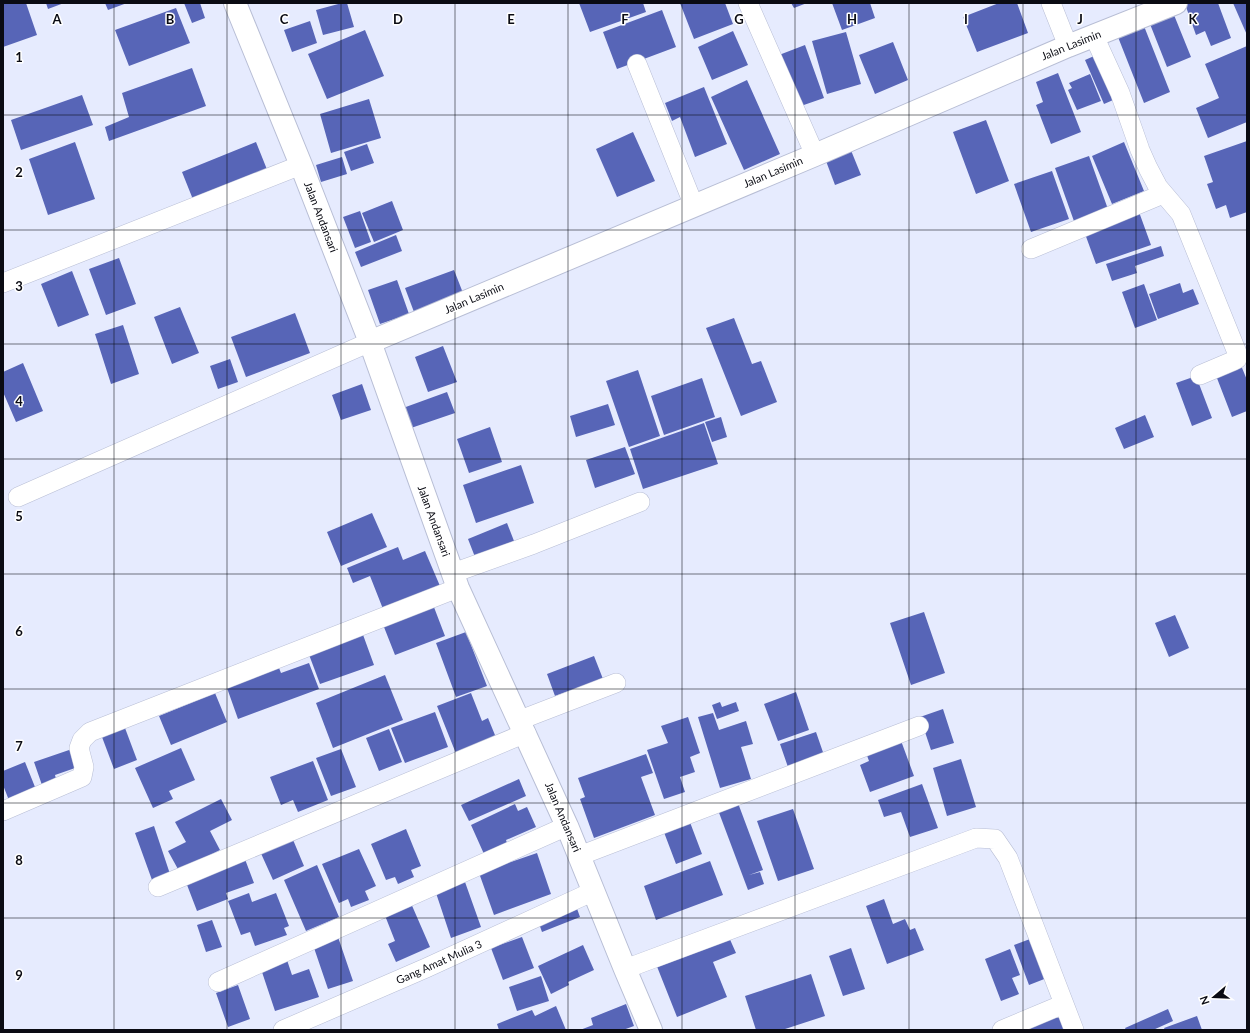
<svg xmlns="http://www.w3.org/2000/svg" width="1250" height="1033" viewBox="0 0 1250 1033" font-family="Lato,sans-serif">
	<rect width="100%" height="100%" fill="#e6ebfe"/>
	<path fill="#5765b7" d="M3,3H26L37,35L3,47Z
		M46,3H64L48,9Z
		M105,3H127L108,10Z
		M184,3H200L205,18L192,23Z
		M342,3H347L354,27L323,35L316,10Z
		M579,3H643L646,12L590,32Z
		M680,3H725L733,24L694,39Z
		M791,3H807L794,8Z
		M832,3H870L875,18L842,30Z
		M999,3H1017L1028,33L977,52L963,17Z
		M1188,3H1218L1231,38L1211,46L1205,31L1196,35L1185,4Z
		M1233,3H1247V35Z
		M176,8L190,43L129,66L115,30Z
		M662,10L676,47L617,69L603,32Z
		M1172,10L1191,57L1167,67L1148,19Z
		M310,21L317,43L292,52L284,30Z
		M1142,21L1170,92L1144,103L1116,32Z
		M365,30L384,76L327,99L308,54Z
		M733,31L748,65L712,80L698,47Z
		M846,32L861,84L827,94L812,41Z
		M893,42L908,80L875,94L859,55Z
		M805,45L824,98L798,107L779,55Z
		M1247,46V122L1208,138L1196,108L1219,98L1205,64Z
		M1101,53L1120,97L1104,104L1085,60Z
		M192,68L206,106L109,141L105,127L129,117L122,93Z
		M1058,73L1081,132L1051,144L1036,105L1043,102L1036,82Z
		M1090,74L1101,101L1077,110L1068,90L1072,88L1069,83Z
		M747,80L780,154L744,170L711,97Z
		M704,87L727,144L695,157L680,117L672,121L665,103Z
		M82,95L93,125L21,150L11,120Z
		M369,99L381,138L331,153L320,114Z
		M986,120L1009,181L976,194L953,132Z
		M633,132L655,181L617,197L596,149Z
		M1247,141V212L1230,218L1226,205L1216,209L1207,184L1213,182L1204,156Z
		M75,142L95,199L48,215L29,159Z
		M256,142L268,172L194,202L182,172Z
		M1124,142L1144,191L1112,204L1092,156Z
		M848,143L861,175L835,185L823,153Z
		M367,144L374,163L351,171L344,152Z
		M1089,156L1109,212L1075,224L1055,168Z
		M342,157L347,174L321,182L316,165Z
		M1052,171L1069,219L1031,232L1014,184Z
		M392,201L403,230L374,242L362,213Z
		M360,211L371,242L355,248L343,217Z
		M1139,212L1151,245L1096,264L1084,231Z
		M396,235L402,251L361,267L355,252Z
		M1161,246L1164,256L1135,266L1137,273L1112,281L1106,264Z
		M119,258L136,304L106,315L89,269Z
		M454,270L463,293L414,312L405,288Z
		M72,271L89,315L58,327L41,284Z
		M397,280L409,314L380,324L368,290Z
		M1180,283L1183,293L1193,289L1199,304L1158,319L1149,294Z
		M1144,284L1157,320L1135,328L1122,292Z
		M180,307L199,353L172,364L154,317Z
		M295,313L310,353L246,377L231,337Z
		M734,318L752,364L761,361L777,402L741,416L706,328Z
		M123,325L139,374L111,384L95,334Z
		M443,346L457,382L428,392L415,357Z
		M230,359L238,382L218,389L210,366Z
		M23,363L43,411L16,422L3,392V372Z
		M1240,363L1247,380V411L1232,417L1215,373Z
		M638,370L660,436L629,447L606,381Z
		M1196,376L1212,418L1192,426L1176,383Z
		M702,378L715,417L664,435L651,396Z
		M362,384L371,410L341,420L332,395Z
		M447,392L455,413L411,428L403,408Z
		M608,404L615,425L576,437L570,416Z
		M1145,415L1154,437L1124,449L1115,428Z
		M721,417L727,437L712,442L705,422Z
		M704,423L718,464L643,489L630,449Z
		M490,427L502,462L469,473L457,439Z
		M625,447L635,474L595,488L586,460Z
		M521,465L534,503L476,523L463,485Z
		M372,513L387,547L341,566L327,532Z
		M507,523L514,541L475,557L468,539Z
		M398,547L403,560L425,551L440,586L383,609L370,576L353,583L347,568Z
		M432,602L445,636L395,655L382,622Z
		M924,612L945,673L911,685L890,623Z
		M1175,615L1189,648L1169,657L1155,623Z
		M362,632L374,665L320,684L308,652Z
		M466,632L487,686L456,697L436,643Z
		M594,656L603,679L555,696L547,674Z
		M309,663L319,689L238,719L227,688L279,668L281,673Z
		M385,675L403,720L333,748L316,703Z
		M796,692L809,730L778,741L764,704Z
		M215,693L227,722L171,745L159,716Z
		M471,693L482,721L488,718L497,740L457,756L437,706Z
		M720,702L722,707L736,702L739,711L717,719L712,705Z
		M943,709L954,743L931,750L920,717Z
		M435,712L448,747L405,763L391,728Z
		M713,713L719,730L746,721L753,744L741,747L751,779L720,788L698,717Z
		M688,717L700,753L690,757L695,772L680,777L685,792L664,799L647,750L668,743L661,726Z
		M125,728L137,760L114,769L102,737Z
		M389,729L402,762L379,771L366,738Z
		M816,732L825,758L789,770L780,744Z
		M900,738L914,776L870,792L860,765L869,761L865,750Z
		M181,748L195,780L169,791L173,799L153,808L135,768Z
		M72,749L78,767L55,775L57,783L43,788L34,762Z
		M341,749L356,787L331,796L316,758Z
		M646,754L653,773L641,777L655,815L594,838L580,799L585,797L578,778Z
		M961,759L976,807L947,816L933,768Z
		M313,761L328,800L298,812L293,800L281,805L270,777Z
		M25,762L37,792L10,803L3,785V771Z
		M519,779L526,796L469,821L461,805Z
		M922,784L938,828L910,837L901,812L884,817L878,800Z
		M221,799L232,820L210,831L220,850L179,871L168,851L186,842L175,822Z
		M738,803L763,870L749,875L760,872L764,884L748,890L718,810Z
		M515,804L518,811L527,807L536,827L506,840L507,843L484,854L471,825Z
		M793,809L814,869L778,881L757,821Z
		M688,817L702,854L676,864L662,827Z
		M154,826L170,874L152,880L135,833Z
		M406,829L421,866L411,870L414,877L398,884L395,877L386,880L371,844Z
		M291,835L304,866L273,880L259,849Z
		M359,849L376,886L365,891L369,900L351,907L348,899L339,903L322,864Z
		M537,853L551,894L494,915L479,873Z
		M243,854L254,883L226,893L228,899L197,911L184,877Z
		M710,861L723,895L656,920L644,886Z
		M317,865L339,917L306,931L284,880Z
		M465,882L481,927L451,938L436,893Z
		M249,893L252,902L276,893L289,926L284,928L287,935L255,946L250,932L241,935L228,901Z
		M884,899L893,924L905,919L910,930L915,928L924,950L887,964L866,906Z
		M410,901L430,947L396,962L388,944L395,941L384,913Z
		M575,903L580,917L542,932L537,918Z
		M212,920L222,947L206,952L197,925Z
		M337,934L353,981L328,989L312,942Z
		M728,935L736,953L713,962L727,997L677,1017L656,964Z
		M1038,936L1052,976L1029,985L1014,945Z
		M522,937L534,968L503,980L491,948Z
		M583,945L594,970L568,982L569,985L551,994L538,966Z
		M851,948L865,989L843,996L829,956Z
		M1010,949L1020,975L1012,978L1019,994L1001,1001L985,959Z
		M286,957L292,975L309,969L319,997L275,1011L260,966Z
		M811,974L825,1016L782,1030H756L745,996Z
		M541,976L549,1001L517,1011L509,987Z
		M238,985L250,1019L228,1027L216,993Z
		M626,1004L634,1026L623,1030H580L593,1025L591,1018Z
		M556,1006L566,1030H499L497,1024L532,1010L535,1016Z
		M1168,1009L1173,1021L1153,1030H1126L1125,1028Z
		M1064,1011L1071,1030H1010Z
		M1197,1016L1202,1030H1165L1164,1028Z"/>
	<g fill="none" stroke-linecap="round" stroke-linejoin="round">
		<g stroke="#b8bed5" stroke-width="20">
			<path id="minor" d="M748,3L815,155
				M1051,3L1068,46
				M1094,36L1120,93L1140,150L1148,168L1158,187L1181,214L1238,355L1237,359L1233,361L1200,375
				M637,64L694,206
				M1031,249L1163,194
				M3,283L301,165
				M18,497L370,342
				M453,573L534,544L640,502
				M520,720L616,683
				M3,811L82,777L84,767L79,748L82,740L90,732L458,588
				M579,856L919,726
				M158,887L526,733
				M625,969L976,838L995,839L1008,858L1074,1030
				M218,982L567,826
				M283,1030L426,968L594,891
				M1002,1030L1064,1004"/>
		</g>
		<g stroke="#b8bed5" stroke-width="24">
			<path id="tertiary" d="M235,3L301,165L370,342L458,588L567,826L625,969L651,1030
				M370,342L815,155L1068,46L1176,3"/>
		</g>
		<use href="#minor" stroke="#fff" stroke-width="19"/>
		<use href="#tertiary" stroke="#fff" stroke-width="22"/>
	</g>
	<path fill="none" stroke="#0a0b13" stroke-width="1" stroke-opacity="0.55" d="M114,3V1030M227,3V1030M341,3V1030M455,3V1030M568,3V1030M682,3V1030M795,3V1030M909,3V1030M1023,3V1030M1136,3V1030M3,115H1247M3,230H1247M3,344H1247M3,459H1247M3,574H1247M3,689H1247M3,803H1247M3,918H1247"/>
	<g text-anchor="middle" stroke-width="3" stroke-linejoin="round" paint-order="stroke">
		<g font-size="11" fill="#0a0b13" stroke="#fff">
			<text transform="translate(1071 45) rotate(-22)" y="4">Jalan Lasimin</text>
			<text transform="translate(773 172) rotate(-23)" y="4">Jalan Lasimin</text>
			<text transform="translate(321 217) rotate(69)" y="4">Jalan Andansari</text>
			<text transform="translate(474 298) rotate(-23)" y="4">Jalan Lasimin</text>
			<text transform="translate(434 521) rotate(70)" y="4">Jalan Andansari</text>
			<text transform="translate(563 817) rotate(67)" y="4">Jalan Andansari</text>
			<text transform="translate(439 962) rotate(-24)" y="4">Gang Amat Mulia 3</text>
		</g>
	</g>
	<g font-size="13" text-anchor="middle" font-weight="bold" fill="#0a0b13" stroke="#fff" stroke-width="3" stroke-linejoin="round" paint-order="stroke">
		<text x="57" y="24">A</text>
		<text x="170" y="24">B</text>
		<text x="284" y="24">C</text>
		<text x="398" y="24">D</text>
		<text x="511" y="24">E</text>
		<text x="625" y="24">F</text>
		<text x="739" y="24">G</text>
		<text x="852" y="24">H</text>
		<text x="966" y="24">I</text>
		<text x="1080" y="24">J</text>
		<text x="1193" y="24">K</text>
		<text x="19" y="62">1</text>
		<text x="19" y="177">2</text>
		<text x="19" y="291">3</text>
		<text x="19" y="406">4</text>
		<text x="19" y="521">5</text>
		<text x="19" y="636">6</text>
		<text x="19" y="751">7</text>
		<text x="19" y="865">8</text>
		<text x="19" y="980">9</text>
	</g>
	<rect width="1250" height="1033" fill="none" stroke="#0a0b13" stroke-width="8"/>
	<g transform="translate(1214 997) rotate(251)" stroke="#ffffff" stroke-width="3" paint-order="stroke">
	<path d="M0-3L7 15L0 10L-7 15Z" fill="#0a0b13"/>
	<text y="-6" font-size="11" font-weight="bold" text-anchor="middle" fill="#0a0b13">N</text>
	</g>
</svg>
